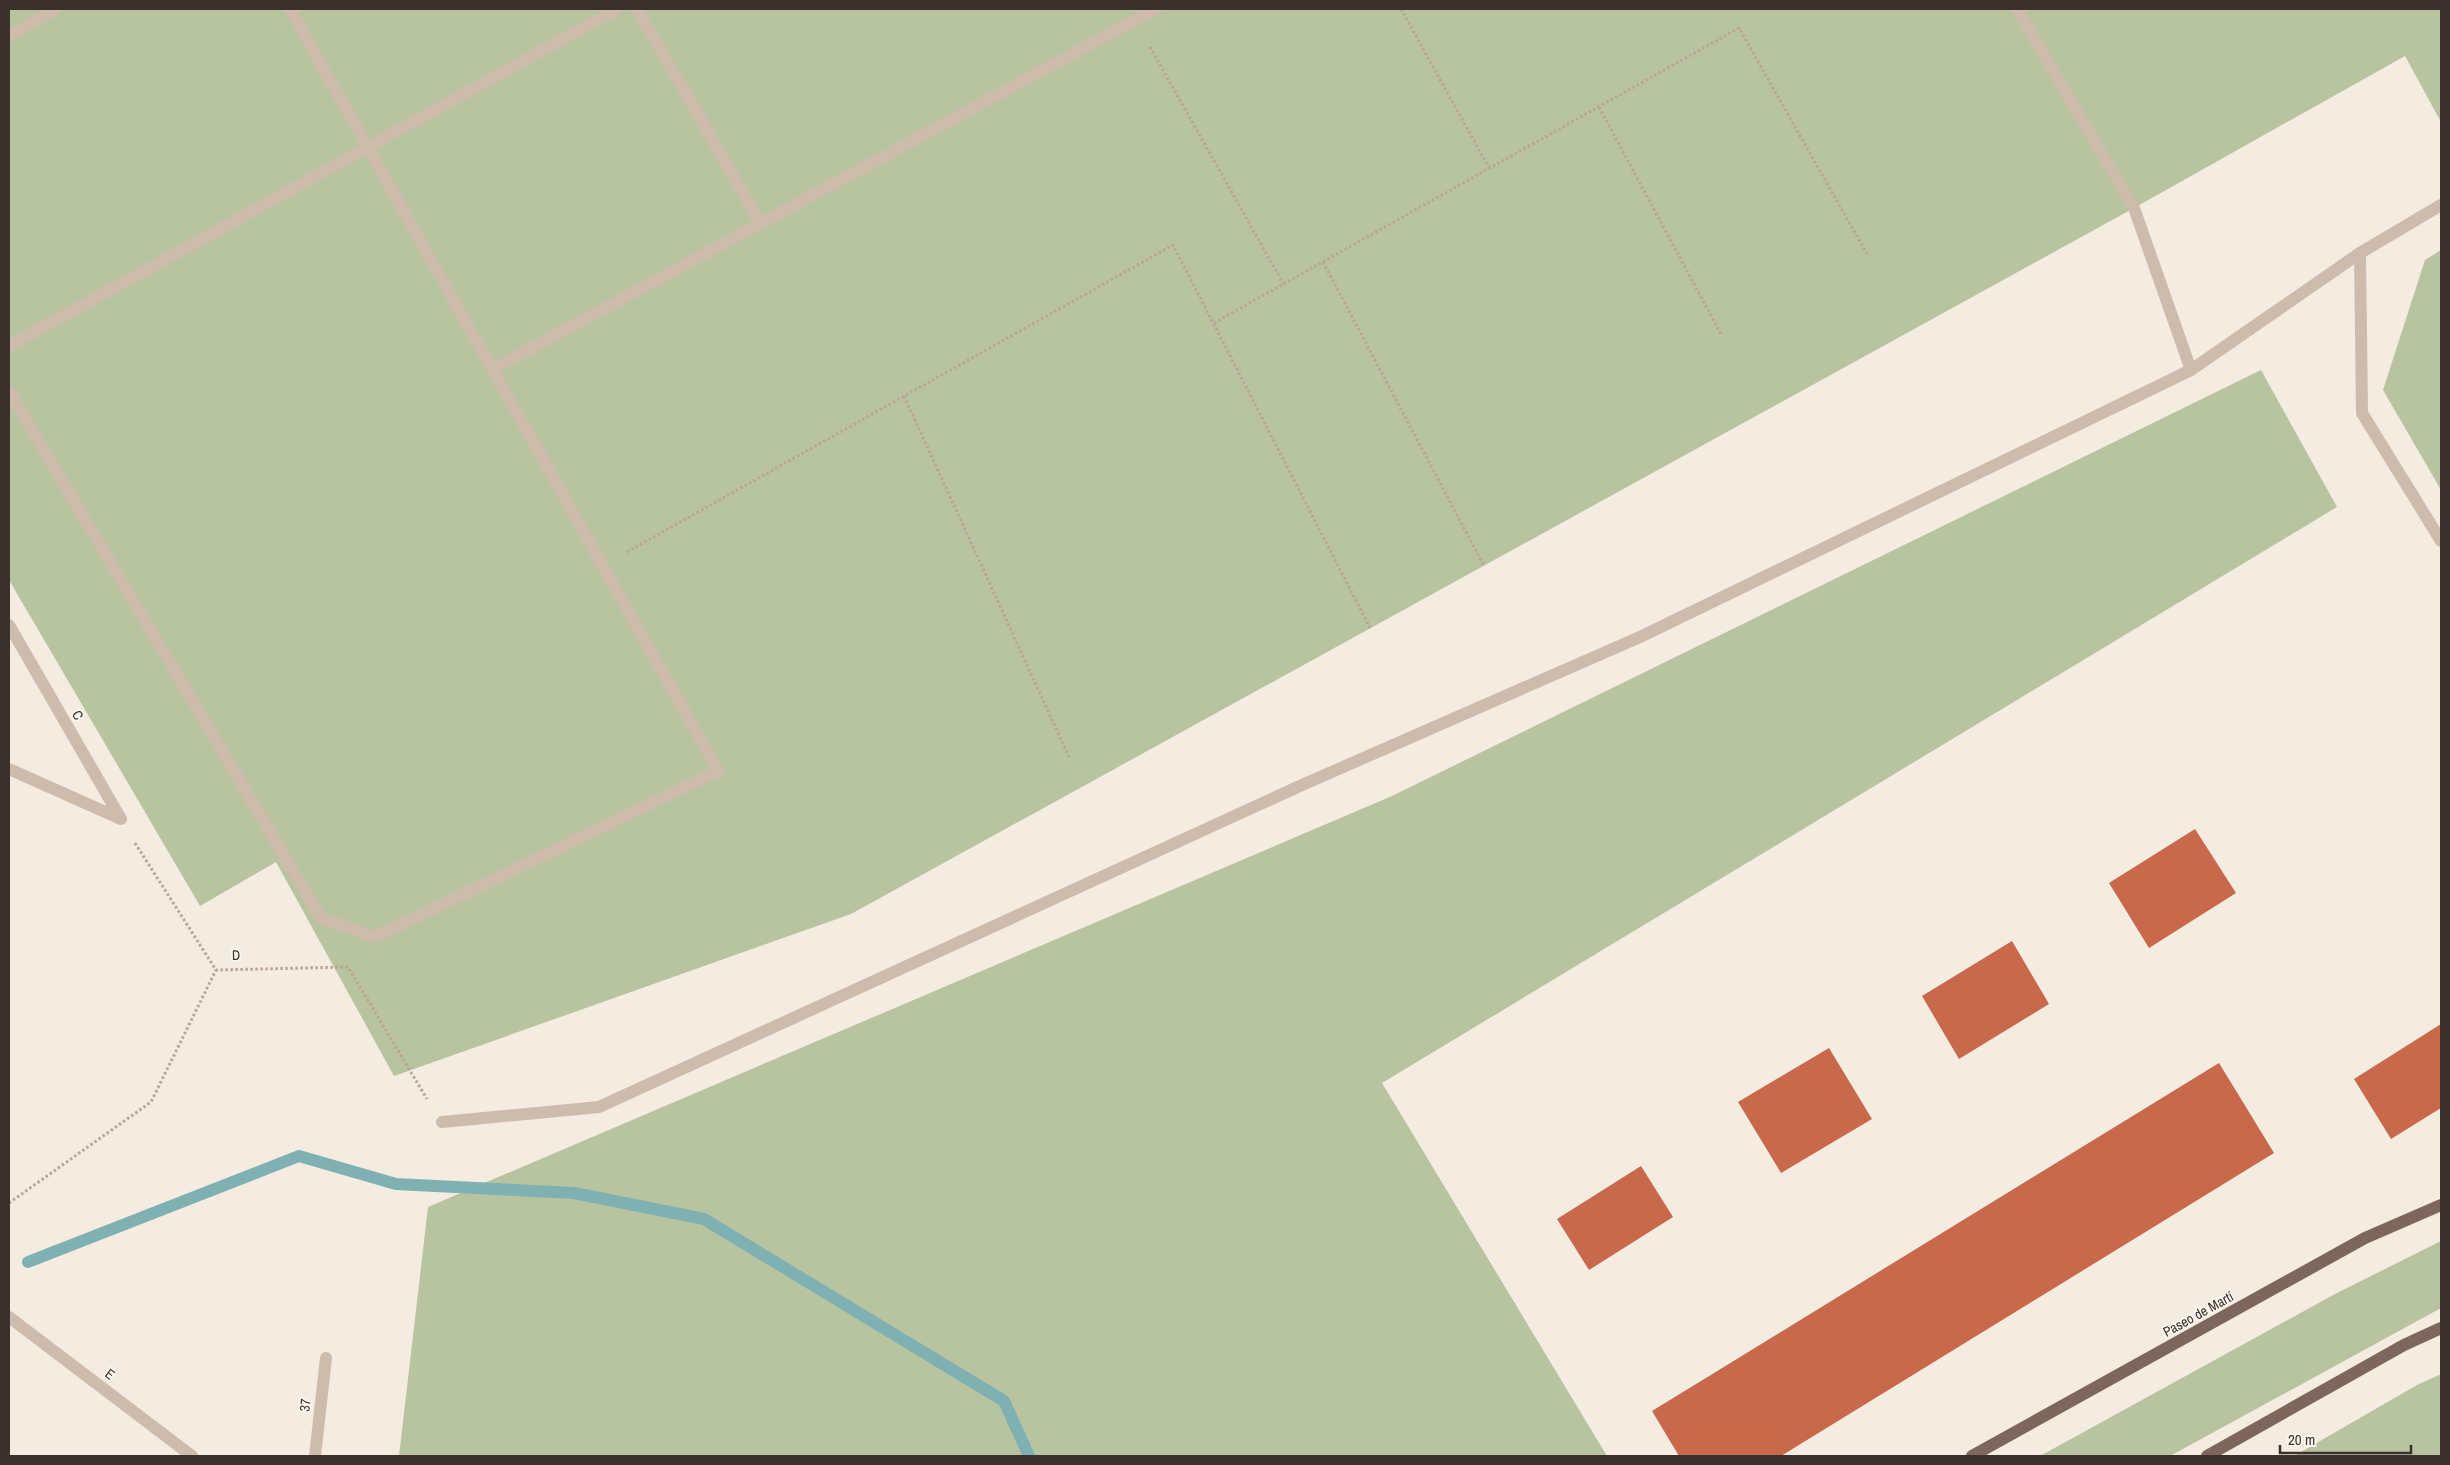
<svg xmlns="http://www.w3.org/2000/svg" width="2450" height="1465" viewBox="0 0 2450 1465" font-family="'Archivo Narrow',sans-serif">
	<rect width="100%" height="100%" fill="#f4ebe1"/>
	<path fill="#b8c4a0" d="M9,9H2441V122L2405,56L2134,208L851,914L394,1076L276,862L200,906L9,580Z
		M2441,250V490L2383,390L2425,260Z
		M2261,370L2337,507L1382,1083L1607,1456H399L428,1207L1392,796Z
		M2441,1241V1308L2170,1456H2040L2335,1294Z
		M2441,1374V1456H2294L2417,1385Z"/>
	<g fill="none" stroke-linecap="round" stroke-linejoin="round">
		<path stroke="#7fb0b2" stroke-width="12" d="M28,1262L299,1156L396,1184L574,1193L704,1219L1004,1401L1029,1456"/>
	</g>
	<path fill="#c8694b" d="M2195,829L2236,893L2149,948L2109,883Z
		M2012,941L2049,1004L1959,1059L1922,996Z
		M2441,1024V1108L2391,1139L2354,1079Z
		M1829,1048L1872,1119L1781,1173L1738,1102Z
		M2219,1063L2274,1153L1781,1456H1679L1652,1411Z
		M1641,1166L1673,1217L1589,1270L1557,1219Z"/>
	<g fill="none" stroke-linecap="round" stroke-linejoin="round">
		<path stroke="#b9a596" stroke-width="3" stroke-dasharray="2.5 2.5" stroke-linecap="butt" d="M1401,9L1489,168
			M1150,47L1284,285
			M1599,107L1722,336
			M1323,262L1484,566
			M1214,323L1739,28L1867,254
			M904,396L1069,757
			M627,552L1173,245L1370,628
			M135,843L216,970L348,967L427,1099
			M9,1203L151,1102L216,970"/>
		<path stroke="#cdbbac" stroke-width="12" d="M637,9L761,224
			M2017,9L2134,208L2191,370
			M9,36L56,9
			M2360,253L2362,413L2441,541
			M9,346L617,9
			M493,369L1155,9
			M9,391L321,918L375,937L718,771L290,9"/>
		<path stroke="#cdbbac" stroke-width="12" d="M9,625L121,819
			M9,769L121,819
			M442,1122L599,1107L1302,785L1640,637L2191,370L2360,253L2441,205
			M9,1317L192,1456
			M315,1456L326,1358"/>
		<path stroke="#7d675c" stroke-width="12" d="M1972,1456L2365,1238L2441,1205
			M2207,1456L2404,1345L2441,1328"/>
	</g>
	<g text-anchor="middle" stroke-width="4" stroke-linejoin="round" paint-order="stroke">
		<g font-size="14" fill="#3b302b" stroke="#fbf5ee">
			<text transform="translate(78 715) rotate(60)" y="5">C</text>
			<text transform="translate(236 955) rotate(-1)" y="5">D</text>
			<text transform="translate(2198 1314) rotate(-29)" y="5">Paseo de Martí</text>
			<text transform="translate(110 1374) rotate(37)" y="5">E</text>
			<text transform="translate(305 1405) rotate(-84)" y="5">37</text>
		</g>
	</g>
	<rect width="2450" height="1465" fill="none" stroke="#3b302b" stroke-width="20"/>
	<path d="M2280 1445v8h131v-8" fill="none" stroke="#3b302b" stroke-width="2.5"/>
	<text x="2288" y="1445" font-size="15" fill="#3b302b" stroke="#fbf5ee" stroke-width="4" paint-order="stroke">20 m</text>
</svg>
